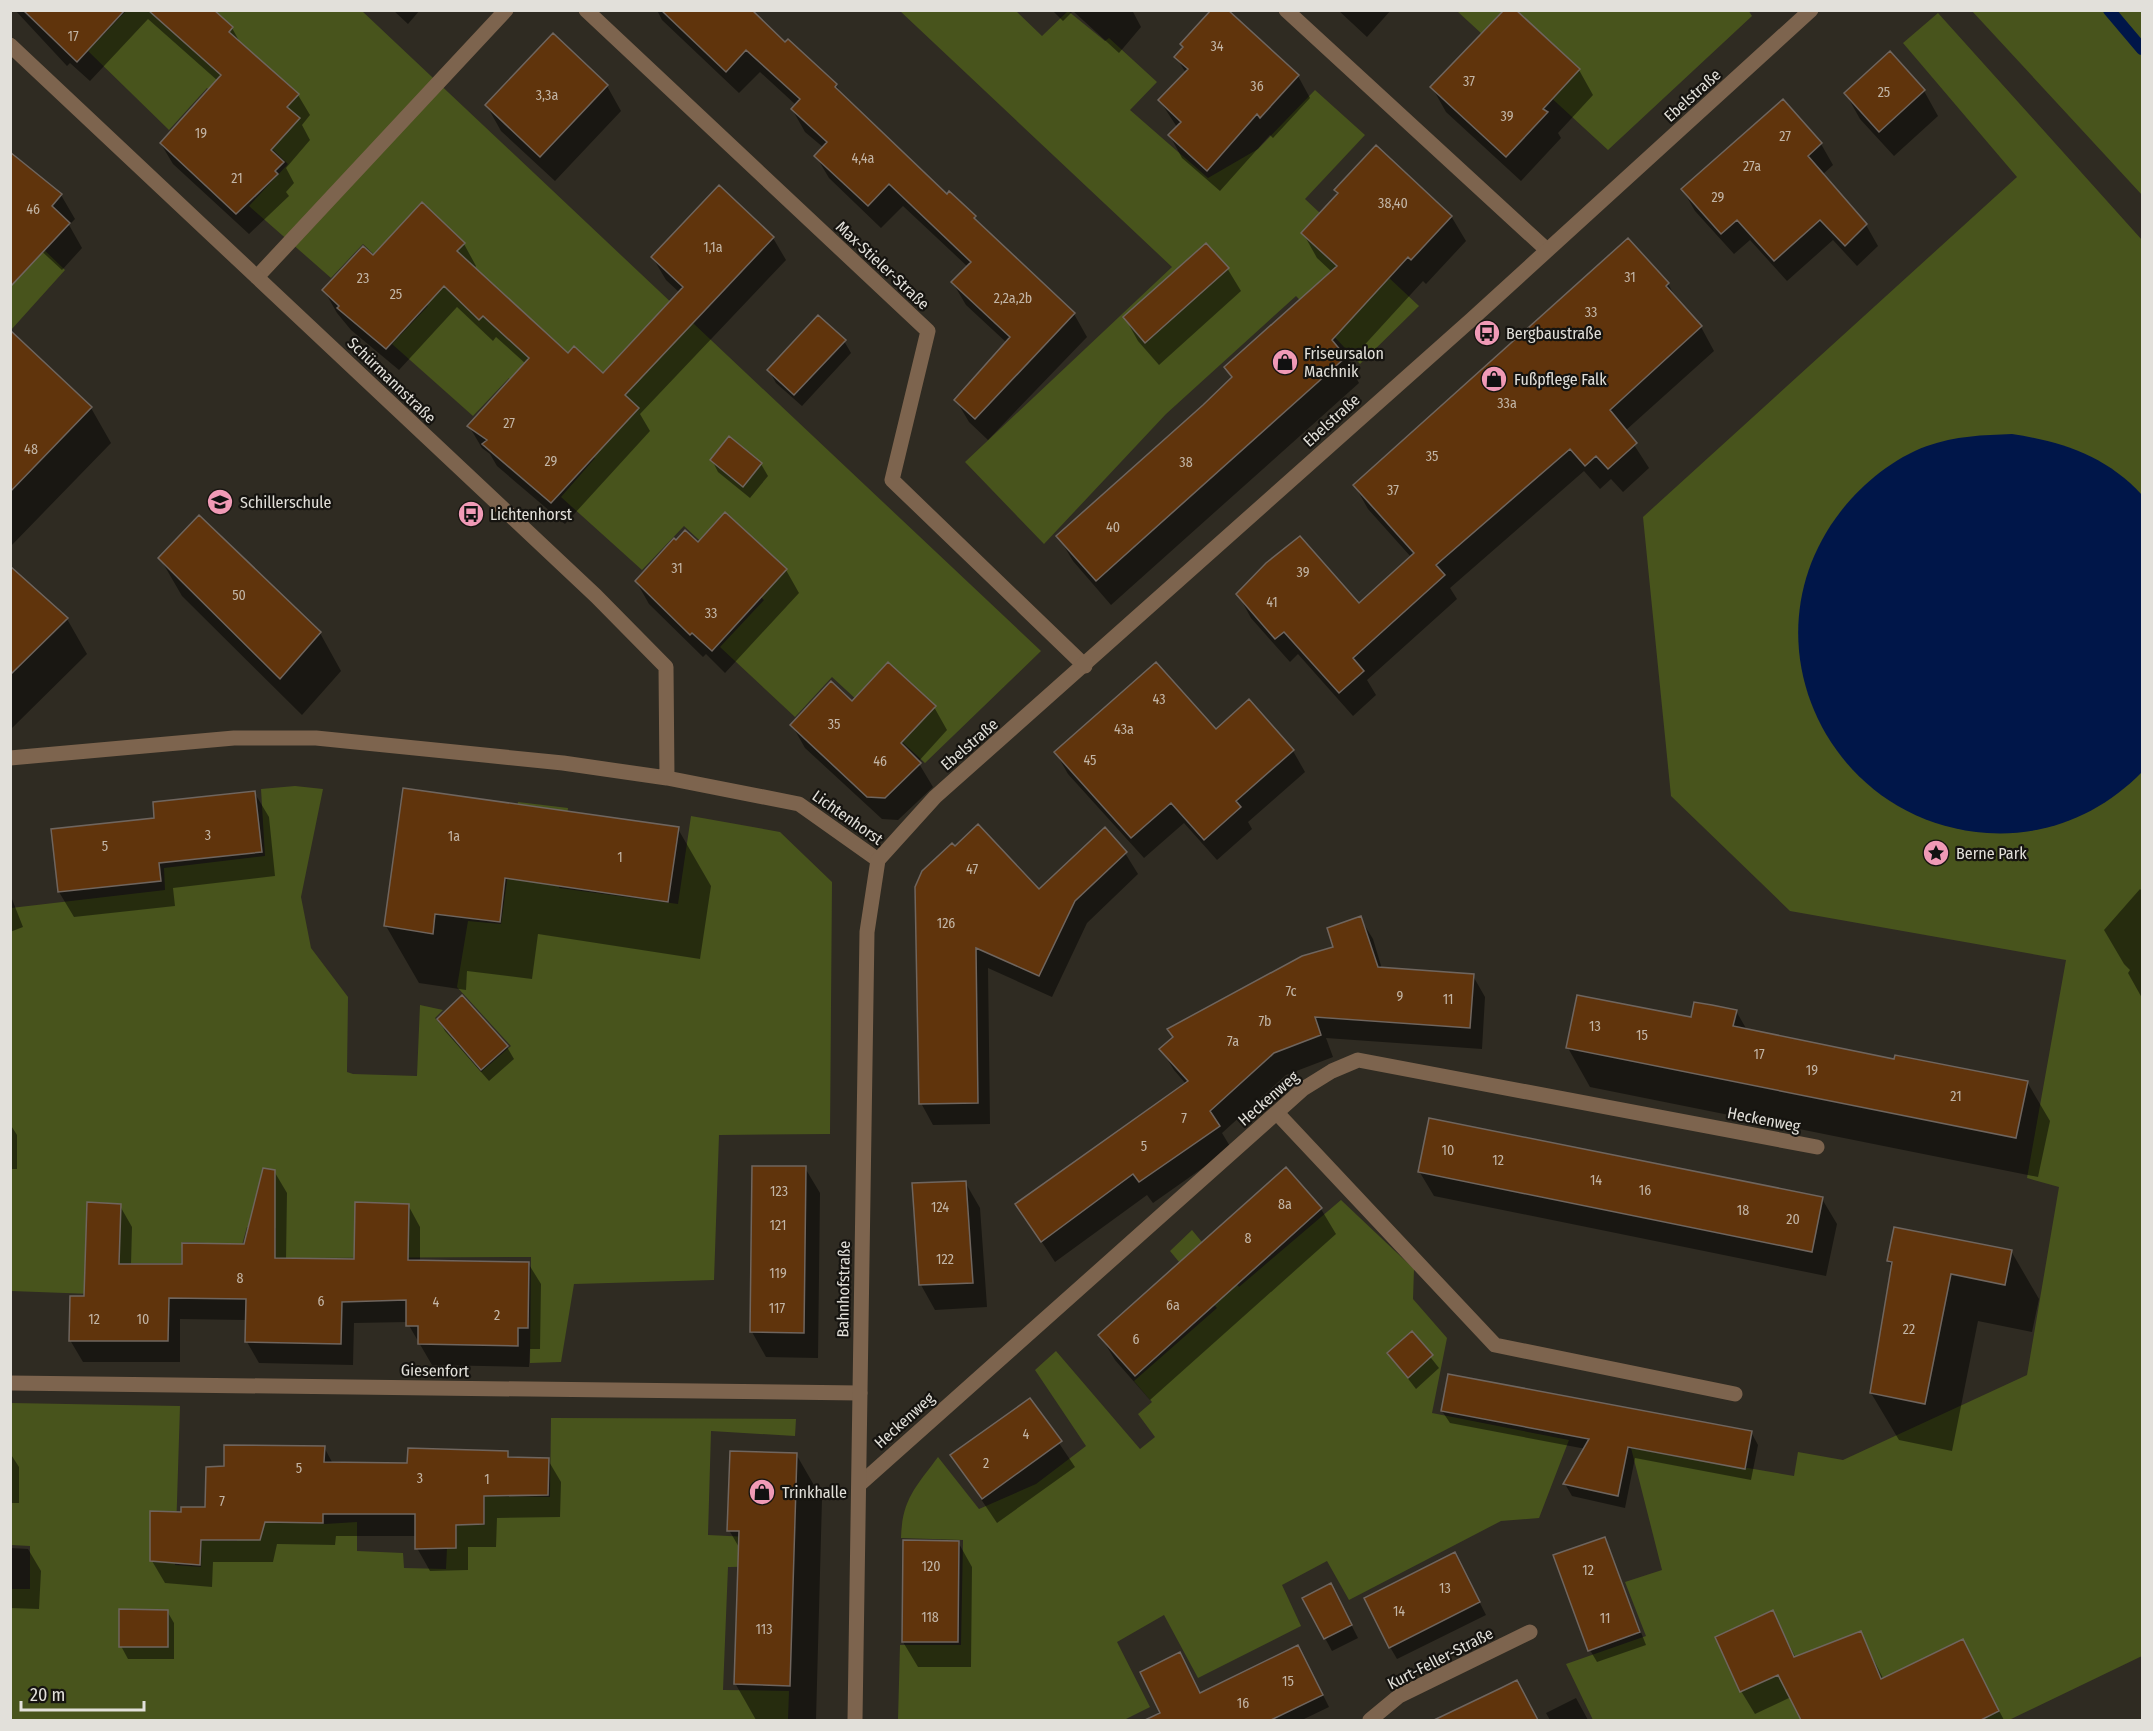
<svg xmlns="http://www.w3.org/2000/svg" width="2153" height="1731" viewBox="0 0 2153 1731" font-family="'Fira Sans Condensed',sans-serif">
	<rect width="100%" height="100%" fill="#2f2b22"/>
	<path fill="#48541c" d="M1748,10L1752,16L1608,150L1457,11Z
		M126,11H362L1041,651L925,763L832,677L795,717L720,647L764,600L684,526L642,570L561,497L595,458L509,378L473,416L392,344L428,306L363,244L331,278L249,206L288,164L207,88L169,130L88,51Z
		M900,11H1016L1042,36L1068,11L1105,41L1109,38L1157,82L1130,110L1208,178L1258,149L1315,90L1365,135L1305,199L1419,306L1360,364L1296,296L1166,414L1044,544L965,462L1172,267Z
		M1972,11H2142V195Z
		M1938,13L2142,240V1656L2009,1720H1593L1566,1664L1646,1636L1625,1582L1662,1570L1631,1448L1794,1476L1798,1452L1843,1460L2027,1375L2059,1187L2027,1178L2066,960L1790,911L1671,796L1643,517L2017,177L1903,43Z
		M11,218L65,270L11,330Z
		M295,786L323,789L301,897L311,948L348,997L347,1072L353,1074L417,1076L420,1005L443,1010L435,1018L481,1072L511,1046L457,987L468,921L501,924L518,802L568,808L559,888L678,904L691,816L780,832L832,882L830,1134L719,1135L714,1280L574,1284L561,1362L530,1363L531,1257L311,1258L310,1299L275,1298L276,1228L247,1227L239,1256H207V1243L182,1242L181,1263H120L119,1295L11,1291V908L165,890L164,868L265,856L261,789Z
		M1341,1200L1414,1269L1413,1299L1447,1338L1432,1413L1569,1440L1539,1518L1501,1521L1349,1600L1327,1561L1282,1585L1301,1626L1198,1678L1164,1615L1117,1642L1150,1707L1124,1720H898L900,1645H961L963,1540L901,1538C902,1499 916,1487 938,1457L979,1509L1036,1484L1086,1446L1035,1370L1056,1351L1140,1449L1155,1437L1138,1414L1152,1402L1134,1381L1217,1308L1170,1251L1192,1230L1239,1287Z
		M11,1403L180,1406L175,1565L201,1567L202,1541H237V1513L273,1522L325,1524L357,1522V1551L403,1553L404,1568L446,1569L447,1548H456L457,1525H485V1496L550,1497L551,1418L796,1419L795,1436L711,1431L708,1535L792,1539L793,1566L728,1567L723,1690L789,1691L788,1720H11L10,1589H30V1546L11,1545Z"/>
	<path fill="#001649" d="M2012,434C2063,442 2106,456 2142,495V772C2101,814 2046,837 1987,833C1827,822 1741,639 1841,511C1863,483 1894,458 1927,446C1955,436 1983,435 2012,434Z"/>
	<path fill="#0007" d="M15,10H192L232,28L242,46L298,95L310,115L302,125L310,140L286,168L294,183L286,192L289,196L249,234L173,164L161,144L218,81L148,19L90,81L70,63L67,66Z
		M393,10H420L408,24Z
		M657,10H750L786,45L836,85L843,96L947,196L974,217L979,225L1074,314L1087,337L988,440L969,422L956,400L1007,343L966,305L953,283L968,267L903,206L881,228L829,178L816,156L824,148L805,132L792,109L796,105L760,72L739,93L662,20Z
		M1052,10H1132L1141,27L1119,53L1073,11L1063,21Z
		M1338,10H1391L1367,37Z
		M1890,53L1924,91L1938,116L1894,156L1860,119L1846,94Z
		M1176,57L1298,76L1310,98L1273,138L1270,135L1220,191L1182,158L1170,136L1177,127L1160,101L1186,73Z
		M1579,70L1593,95L1558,133L1561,138L1521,181L1446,112L1432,87Z
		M607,86L621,111L555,181L501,131L487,106Z
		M1821,144L1833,165L1822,175L1866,225L1878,246L1857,266L1833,240L1787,281L1750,240L1734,254L1695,211L1683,190Z
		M10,151L61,195L75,219L69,225L82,248L62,270L10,222Z
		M1451,216L1466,241L1426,284L1423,281L1348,363L1359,383L1111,605L1073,561L1058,536L1232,379L1226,367L1332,272L1317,258L1303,233Z
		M773,238L786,260L640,414L650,431L565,524L497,466L490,454L482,448L469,426L526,364L496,337L493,341L457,307L399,370L351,330L337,313L324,290L373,257L464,244L476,266L474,269L568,355L603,375L680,293L666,280L653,258Z
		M1227,268L1241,291L1159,365L1138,341L1125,318Z
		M1668,284L1678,301L1701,327L1714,351L1625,431L1649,468L1623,492L1611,479L1600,489L1584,471L1450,588L1457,599L1367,680L1376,695L1353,716L1298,654L1290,662L1251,618L1238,594L1359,605L1411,557L1368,509L1355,486Z
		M10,332L91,408L111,443L10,547Z
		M844,341L851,353L802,406L776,383L769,370Z
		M712,460L761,464L768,476L750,498L718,472Z
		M725,514L786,570L799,593L725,673L706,654L703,657L649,604L636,581L698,544Z
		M199,518L320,633L341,671L302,715L182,596L160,558Z
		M10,568L67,619L87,654L10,730Z
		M1249,701L1293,751L1305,772L1248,822L1252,829L1217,860L1184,823L1144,858L1068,774L1056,753L1215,731Z
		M934,707L947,730L918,762L933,787L898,820L882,819L805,748L792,725Z
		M404,790L678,829L711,886L700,959L538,934L532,979L467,971L466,990L419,983L386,926Z
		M254,792L269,817L275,876L173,888L175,906L74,917L59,892L53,830L156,819Z
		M1125,853L1138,874L1087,923L1052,997L988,968L990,1124L933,1125L921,1103L923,872L1039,891Z
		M2140,889L2142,891V998L2128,973L2130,970L2124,964L2104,930Z
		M10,894L23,927L10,932Z
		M1360,918L1373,939L1382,969L1473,976L1485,997L1482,1049L1326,1038L1333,1057L1286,1075L1222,1133L1231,1148L1153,1203L1147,1195L1055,1262L1017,1204L1186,1084L1174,1070L1161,1049L1335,948Z
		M462,998L507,1047L514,1059L489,1081L445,1031L439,1019Z
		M1736,1011L1747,1030L1895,1061L2027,1082L2050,1121L2038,1177L1590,1087L1568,1048Z
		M10,1124L17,1135V1169H10Z
		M805,1168L820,1193L818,1358L766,1357L752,1332Z
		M274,1171L287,1193L286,1260L355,1261L408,1205L420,1227V1261L528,1263L541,1284L540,1349H530L529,1367L432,1365L407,1322L354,1323L353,1365L259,1363L247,1342V1320L180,1319V1362H83L70,1340L120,1206L132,1227L131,1265L183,1266L245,1246Z
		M1419,1171L1822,1199L1837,1224L1826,1276L1434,1196Z
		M965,1182L980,1208L987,1307L935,1310L921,1285L913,1185Z
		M1321,1209L1336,1234L1150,1400L1115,1360L1100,1335Z
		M2011,1251L2039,1299L2032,1332L1978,1321L1952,1451L1899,1440L1871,1393L1893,1268L1888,1261Z
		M1412,1334L1439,1368L1416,1389L1389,1354Z
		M1030,1400L1075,1467L997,1523L952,1456Z
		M1442,1411L1751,1432L1758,1445L1751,1480L1635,1458L1625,1508L1572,1496L1565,1484L1586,1449L1450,1423Z
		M324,1447L333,1464H409L507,1452L510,1458L548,1460L561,1482L560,1517L497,1518L496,1547H468V1570L430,1571L417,1548V1536H336L335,1545L277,1544L273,1562H213L212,1587L165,1583L152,1561L182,1513L207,1509L225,1468Z
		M10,1453L19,1467V1503H10Z
		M796,1454L822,1499L816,1720H756L735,1683L740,1549L729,1530Z
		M1604,1539L1646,1645L1597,1662L1590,1650Z
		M958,1542L972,1567L971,1667H918L903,1642Z
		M10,1548L28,1549L41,1571L39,1609L10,1608Z
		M1461,1566L1486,1615L1397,1659L1390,1647Z
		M1337,1597L1358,1638L1332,1651L1304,1599Z
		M167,1611L174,1623V1659H128L121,1646Z
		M1772,1612L1796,1658L1860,1633L1884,1680L1962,1641L2004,1720H1802L1791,1697L1755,1714L1741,1691Z
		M1305,1659L1329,1707L1302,1720H1150L1200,1695Z
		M1516,1682L1537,1720H1439Z
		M1576,1698L1588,1720H1550L1546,1713Z"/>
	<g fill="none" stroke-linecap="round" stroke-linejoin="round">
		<path stroke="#001649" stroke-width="12" d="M2109,10L2142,49"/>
	</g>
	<path fill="#60340c" stroke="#6f655e" stroke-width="1.5" d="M23,10H125L77,62Z
		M148,10H214L233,27L229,32L299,94L287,107L300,118L271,150L284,162L275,171L278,174L236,214L160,143L221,75Z
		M661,10H752L785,42L788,39L837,84L835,87L947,194L949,191L976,216L974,218L1075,313L975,419L954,400L1010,337L951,282L971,262L889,184L868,206L814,156L827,142L791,109L800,99L746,50L726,72Z
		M1211,10H1228L1299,75L1260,118L1257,114L1207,171L1168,135L1181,122L1158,100L1188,69L1174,57L1183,47L1180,44Z
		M1504,10H1516L1580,69L1543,109L1548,112L1506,157L1430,87Z
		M553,33L608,85L540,157L485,105Z
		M1890,51L1925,90L1879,132L1844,93Z
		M1783,99L1822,143L1808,156L1867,224L1845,246L1820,220L1774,261L1737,220L1721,234L1681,189Z
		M1376,145L1452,216L1411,260L1408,257L1332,340L1346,357L1096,581L1056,536L1203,405L1232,377L1224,367L1337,266L1301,233L1338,193L1334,190Z
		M10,152L62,194L52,206L70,223L10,287Z
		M719,185L774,237L625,395L639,408L551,503L482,444L487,440L467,426L529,358L483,316L479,320L444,286L386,349L337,308L339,306L322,290L363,246L373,255L422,202L465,243L457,251L568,353L574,346L603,373L683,287L651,257Z
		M1628,238L1669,283L1666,286L1702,326L1610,410L1637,443L1608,469L1596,456L1585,466L1570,449L1436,565L1445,575L1353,658L1364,671L1339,693L1284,632L1275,639L1236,594L1266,563L1300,536L1359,603L1414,553L1353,485Z
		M1206,243L1229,268L1145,343L1123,317Z
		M818,315L846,340L794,395L767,370Z
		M10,330L92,407L10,492Z
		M729,436L762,463L743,487L710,460Z
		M725,512L787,569L712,651L692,633L690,635L635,581L674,538L676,540L685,530L698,542Z
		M199,515L321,632L280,679L158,558Z
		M10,566L68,618L10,675Z
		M888,662L936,706L901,743L921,763L885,798L867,797L790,725L831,681L852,701Z
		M1156,662L1216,729L1249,699L1294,750L1236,801L1241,807L1204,840L1171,803L1131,838L1054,752Z
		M403,788L679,827L668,902L505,878L500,922L435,914L433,934L384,926Z
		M255,791L262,852L159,863L161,881L58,892L51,829L154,818L153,802Z
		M978,824L1039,889L1105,827L1127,852L1075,901L1039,976L976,948L978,1103L919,1104L915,887L922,871L952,843L955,846Z
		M1361,916L1378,967L1474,974L1470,1028L1315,1017L1321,1035L1274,1053L1210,1111L1220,1126L1139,1182L1133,1174L1041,1242L1015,1204L1188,1081L1159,1049L1173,1037L1167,1029L1302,956L1333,947L1327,928Z
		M462,995L508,1046L481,1070L437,1019Z
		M1577,995L1691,1017L1694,1002L1712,1005L1737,1010L1733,1026L1894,1059L1895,1055L2028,1081L2016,1138L1566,1048Z
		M1429,1118L1823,1197L1812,1252L1418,1172Z
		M752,1166H806L804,1333L750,1332Z
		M1286,1167L1322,1208L1135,1376L1098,1335Z
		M263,1168L275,1170V1258L354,1259L355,1202L409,1204L408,1260L529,1262L528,1328H518V1346L418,1344V1326H406V1300L342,1302L341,1344L245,1342L246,1299L169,1298L168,1341H69L70,1296H84L87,1202L121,1204L119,1264H182V1243L244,1244Z
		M966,1181L973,1283L919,1285L912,1183Z
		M1894,1227L2012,1250L2005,1285L1951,1274L1925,1404L1870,1393L1892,1262L1887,1261Z
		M1412,1331L1433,1355L1408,1378L1387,1353Z
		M1448,1374L1752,1431L1745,1469L1628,1447L1618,1496L1563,1484L1589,1439L1441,1411Z
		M1030,1398L1062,1441L982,1499L950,1455Z
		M224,1445L325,1446L324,1462L407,1463L408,1448L508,1451V1457L549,1458L548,1495L484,1496V1524L456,1525V1548L415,1549V1514H323V1523L265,1522L260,1540H201L200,1565L150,1561V1511L181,1512V1507H205L206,1467L224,1466Z
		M730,1451L797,1453L790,1686L734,1684L739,1531H727Z
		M1605,1537L1640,1632L1588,1651L1553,1555Z
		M903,1540L959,1541L958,1642H902Z
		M1455,1552L1480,1602L1389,1648L1364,1598Z
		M1331,1583L1352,1625L1324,1639L1302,1598Z
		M119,1609L168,1610V1647H119Z
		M1773,1610L1794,1657L1861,1631L1881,1679L1963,1639L1999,1711L1981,1720H1801L1778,1675L1740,1692L1715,1637Z
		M1298,1645L1323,1695L1271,1720H1145L1160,1713L1140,1672L1180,1652L1200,1693Z
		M1517,1680L1538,1720H1434L1501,1688Z"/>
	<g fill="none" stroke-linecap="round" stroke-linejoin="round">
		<path stroke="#7d644e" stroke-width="15" d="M257,277L506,10
			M1277,1113L1495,1345L1735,1394"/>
		<path stroke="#7d644e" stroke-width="15" d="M586,10L928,331L892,480L1085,666
			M1286,10L1547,250
			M10,45L596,596L666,667L667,778
			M10,758L234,738H316L563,763L667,778L799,804L878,860
			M10,1383L860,1393
			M860,1484L1303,1089L1332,1071L1358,1060L1817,1147
			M1370,1720L1399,1696L1530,1632"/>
		<path stroke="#7d644e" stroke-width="15" d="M855,1720L867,932L878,860L935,797L1472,319L1811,10"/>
	</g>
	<defs>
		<g id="bus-disc" transform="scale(1.35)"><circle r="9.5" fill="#f09ab6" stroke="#161410"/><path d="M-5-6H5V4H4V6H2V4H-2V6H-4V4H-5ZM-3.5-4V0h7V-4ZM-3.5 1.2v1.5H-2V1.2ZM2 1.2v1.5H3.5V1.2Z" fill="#111"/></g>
		<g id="shop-disc" transform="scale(1.35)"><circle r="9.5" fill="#f09ab6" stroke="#161410"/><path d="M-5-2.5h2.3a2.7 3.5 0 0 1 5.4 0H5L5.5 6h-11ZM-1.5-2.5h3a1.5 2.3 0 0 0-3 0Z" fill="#111"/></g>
		<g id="school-disc" transform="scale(1.35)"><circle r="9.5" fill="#f09ab6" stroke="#161410"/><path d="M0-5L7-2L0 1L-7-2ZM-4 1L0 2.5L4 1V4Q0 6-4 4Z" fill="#111"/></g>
		<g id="sight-disc" transform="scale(1.35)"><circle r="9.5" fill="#f09ab6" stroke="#161410"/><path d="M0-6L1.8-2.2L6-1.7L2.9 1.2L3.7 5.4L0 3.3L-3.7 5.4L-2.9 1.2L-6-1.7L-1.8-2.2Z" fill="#111"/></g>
	</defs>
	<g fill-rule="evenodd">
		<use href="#bus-disc" x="1487" y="333"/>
		<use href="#shop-disc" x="1285" y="362"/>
		<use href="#shop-disc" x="1494" y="379"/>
		<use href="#school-disc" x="220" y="502"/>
		<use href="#bus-disc" x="471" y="514"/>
		<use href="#sight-disc" x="1936" y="853"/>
		<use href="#shop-disc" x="762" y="1492"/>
	</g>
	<g text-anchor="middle" stroke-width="4.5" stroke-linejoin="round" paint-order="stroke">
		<g font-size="14" fill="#c2b5a6">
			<text x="73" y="41">17</text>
			<text x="1217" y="51">34</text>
			<text x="1469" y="86">37</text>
			<text x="1257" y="91">36</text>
			<text x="1884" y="97">25</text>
			<text x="547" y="100">3,3a</text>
			<text x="1507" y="121">39</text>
			<text x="201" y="138">19</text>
			<text x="1785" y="141">27</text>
			<text x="863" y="163">4,4a</text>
			<text x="1752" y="171">27a</text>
			<text x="237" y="183">21</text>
			<text x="1718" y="202">29</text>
			<text x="1393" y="208">38,40</text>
			<text x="33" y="214">46</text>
			<text x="713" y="252">1,1a</text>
			<text x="1630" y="282">31</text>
			<text x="363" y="283">23</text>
			<text x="396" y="299">25</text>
			<text x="1013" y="303">2,2a,2b</text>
			<text x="1591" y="317">33</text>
			<text x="1507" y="408">33a</text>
			<text x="509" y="428">27</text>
			<text x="31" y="454">48</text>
			<text x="1432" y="461">35</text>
			<text x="551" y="466">29</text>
			<text x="1186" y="467">38</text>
			<text x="1393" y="495">37</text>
			<text x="1113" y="532">40</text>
			<text x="677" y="573">31</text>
			<text x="1303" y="577">39</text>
			<text x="239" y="600">50</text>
			<text x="1272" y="607">41</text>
			<text x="711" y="618">33</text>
			<text x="1159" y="704">43</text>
			<text x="834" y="729">35</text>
			<text x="1124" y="734">43a</text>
			<text x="1090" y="765">45</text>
			<text x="880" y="766">46</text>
			<text x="208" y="840">3</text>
			<text x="454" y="841">1a</text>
			<text x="105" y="851">5</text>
			<text x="620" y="862">1</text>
			<text x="972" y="874">47</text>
			<text x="946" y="928">126</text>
			<text x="1291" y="996">7c</text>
			<text x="1400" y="1001">9</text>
			<text x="1448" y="1004">11</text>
			<text x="1265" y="1026">7b</text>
			<text x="1595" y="1031">13</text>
			<text x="1642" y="1040">15</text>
			<text x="1233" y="1046">7a</text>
			<text x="1759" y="1059">17</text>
			<text x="1812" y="1075">19</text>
			<text x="1956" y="1101">21</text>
			<text x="1184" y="1123">7</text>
			<text x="1144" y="1151">5</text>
			<text x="1448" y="1155">10</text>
			<text x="1498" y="1165">12</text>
			<text x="1596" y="1185">14</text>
			<text x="1645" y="1195">16</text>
			<text x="779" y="1196">123</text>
			<text x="1285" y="1209">8a</text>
			<text x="940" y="1212">124</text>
			<text x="1743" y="1215">18</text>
			<text x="1793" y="1224">20</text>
			<text x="778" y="1230">121</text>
			<text x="1248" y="1243">8</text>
			<text x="945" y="1264">122</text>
			<text x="778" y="1278">119</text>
			<text x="240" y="1283">8</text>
			<text x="321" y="1306">6</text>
			<text x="436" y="1307">4</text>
			<text x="1173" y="1310">6a</text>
			<text x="777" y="1313">117</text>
			<text x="497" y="1320">2</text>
			<text x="94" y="1324">12</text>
			<text x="143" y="1324">10</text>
			<text x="1909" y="1334">22</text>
			<text x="1136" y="1344">6</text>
			<text x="1026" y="1439">4</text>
			<text x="986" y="1468">2</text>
			<text x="299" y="1473">5</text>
			<text x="420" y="1483">3</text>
			<text x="487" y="1484">1</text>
			<text x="222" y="1506">7</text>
			<text x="931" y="1571">120</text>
			<text x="1588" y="1575">12</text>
			<text x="1445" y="1593">13</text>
			<text x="1399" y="1616">14</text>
			<text x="930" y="1622">118</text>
			<text x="1605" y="1623">11</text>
			<text x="764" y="1634">113</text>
			<text x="1288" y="1686">15</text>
			<text x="1243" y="1708">16</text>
		</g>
		<g font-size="16" fill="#e2e0da" stroke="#161410">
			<text transform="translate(1692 95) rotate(-42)" y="6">Ebelstraße</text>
			<text transform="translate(883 265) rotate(43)" y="6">Max-Stieler-Straße</text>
			<text transform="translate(392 380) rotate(44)" y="6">Schürmannstraße</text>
			<text transform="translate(1331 420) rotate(-42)" y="6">Ebelstraße</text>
			<text transform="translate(969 744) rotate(-41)" y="6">Ebelstraße</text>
			<text transform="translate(848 817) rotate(35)" y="6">Lichtenhorst</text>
			<text transform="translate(1268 1098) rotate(-41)" y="6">Heckenweg</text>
			<text transform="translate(1764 1119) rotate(11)" y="6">Heckenweg</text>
			<text transform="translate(843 1289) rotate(-89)" y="6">Bahnhofstraße</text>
			<text transform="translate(435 1370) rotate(1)" y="6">Giesenfort</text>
			<text transform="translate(904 1420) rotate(-42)" y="6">Heckenweg</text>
			<text transform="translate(1440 1658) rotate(-27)" y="6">Kurt-Feller-Straße</text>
		</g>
		<g font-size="16" fill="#e2e0da" stroke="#161410" text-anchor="start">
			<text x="1506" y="339">Bergbaustraße</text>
			<text x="1304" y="359">Friseursalon<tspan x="1304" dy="18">Machnik</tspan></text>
			<text x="1514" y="385">Fußpflege Falk</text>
			<text x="240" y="508">Schillerschule</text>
			<text x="490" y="520">Lichtenhorst</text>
			<text x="1956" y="859">Berne Park</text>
			<text x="782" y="1498">Trinkhalle</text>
		</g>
	</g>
	<rect width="2153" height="1731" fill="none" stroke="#e2e0da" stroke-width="24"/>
	<path d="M21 1701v9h123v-9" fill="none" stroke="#e2e0da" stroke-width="3"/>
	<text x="30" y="1701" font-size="18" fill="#e2e0da" stroke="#161410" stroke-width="4.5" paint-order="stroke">20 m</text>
</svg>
